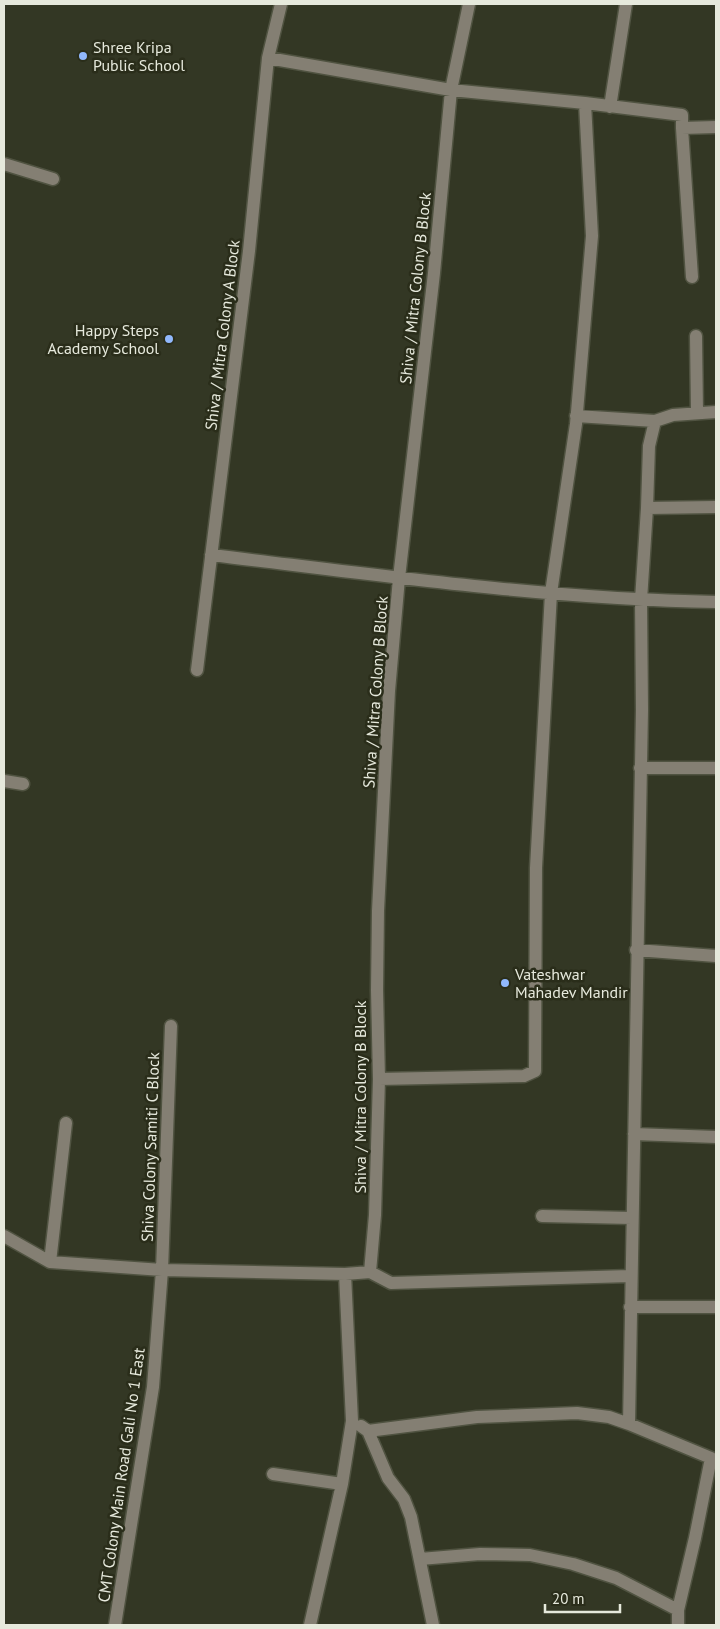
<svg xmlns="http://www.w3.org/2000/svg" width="720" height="1629" viewBox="0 0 720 1629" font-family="'PT Sans',sans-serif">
	<rect width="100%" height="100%" fill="#333724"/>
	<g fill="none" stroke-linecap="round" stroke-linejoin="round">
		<g stroke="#505341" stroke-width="15">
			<path id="minor" d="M268,58L451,90L585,103L682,115V128L716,127
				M610,107L626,4
				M682,128L692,277
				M4,164L53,179
				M696,336L697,413
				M576,416L655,421
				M647,508L716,507
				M211,555C379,575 547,599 716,602
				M197,670L249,251L268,58L281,4
				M640,768H716
				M4,781L23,784
				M636,950L716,956
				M379,1079L524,1076L535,1071L536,868L551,593L576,424L592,236L585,103
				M634,1134L716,1137
				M542,1216L632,1218
				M4,1236L50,1262L162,1270L345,1274L370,1272L375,1215L379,1079L377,990L378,911L389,691L399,578L434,273L451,90L469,4
				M50,1262L66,1123
				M370,1272L391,1283L630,1276
				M630,1307H716
				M629,1424L642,710L641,600L647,508L649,446L655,421L673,415L716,412
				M361,1426L368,1431L388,1478L404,1499L411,1517L433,1625
				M368,1431L477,1417L577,1413L609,1417L629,1424L711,1458L695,1538L678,1610V1625
				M273,1474L342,1484
				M420,1559L480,1554L530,1555L573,1564L616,1578L678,1610
				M115,1625L153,1387L162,1270L171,1026
				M310,1625L342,1484L352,1421L345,1274"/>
		</g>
		<use href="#minor" stroke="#847f73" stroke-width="12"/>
	</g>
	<g fill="#91b8fd" stroke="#2a2d1a" stroke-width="2">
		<circle cx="83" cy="56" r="5"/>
		<circle cx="169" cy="339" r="5"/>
		<circle cx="505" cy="983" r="5"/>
	</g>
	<g text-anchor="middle" stroke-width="5" stroke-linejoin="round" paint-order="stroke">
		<g font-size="16" fill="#e6e9dc" stroke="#2a2d1a" text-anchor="start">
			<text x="93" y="53">Shree Kripa<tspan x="93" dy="18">Public School</tspan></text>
			<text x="159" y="336" text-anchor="end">Happy Steps<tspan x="159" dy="18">Academy School</tspan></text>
			<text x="515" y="980">Vateshwar<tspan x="515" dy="18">Mahadev Mandir</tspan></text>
		</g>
		<g font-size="16" fill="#e6e9dc" stroke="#2a2d1a">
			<text transform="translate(415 288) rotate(-84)" y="6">Shiva / Mitra Colony B Block</text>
			<text transform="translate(222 335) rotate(-83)" y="6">Shiva / Mitra Colony A Block</text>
			<text transform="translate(375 692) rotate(-86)" y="6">Shiva / Mitra Colony B Block</text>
			<text transform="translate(360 1097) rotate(-90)" y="6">Shiva / Mitra Colony B Block</text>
			<text transform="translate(150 1147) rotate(-88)" y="6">Shiva Colony Samiti C Block</text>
			<text transform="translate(121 1475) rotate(-82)" y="6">CMT Colony Main Road Gali No 1 East</text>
		</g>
	</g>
	<rect width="720" height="1629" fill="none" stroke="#e6e9dc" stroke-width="10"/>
	<path d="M545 1604v8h75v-8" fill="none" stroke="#e6e9dc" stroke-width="2.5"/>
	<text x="552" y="1604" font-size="15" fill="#e6e9dc" stroke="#2a2d1a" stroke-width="4" paint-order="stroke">20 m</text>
</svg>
